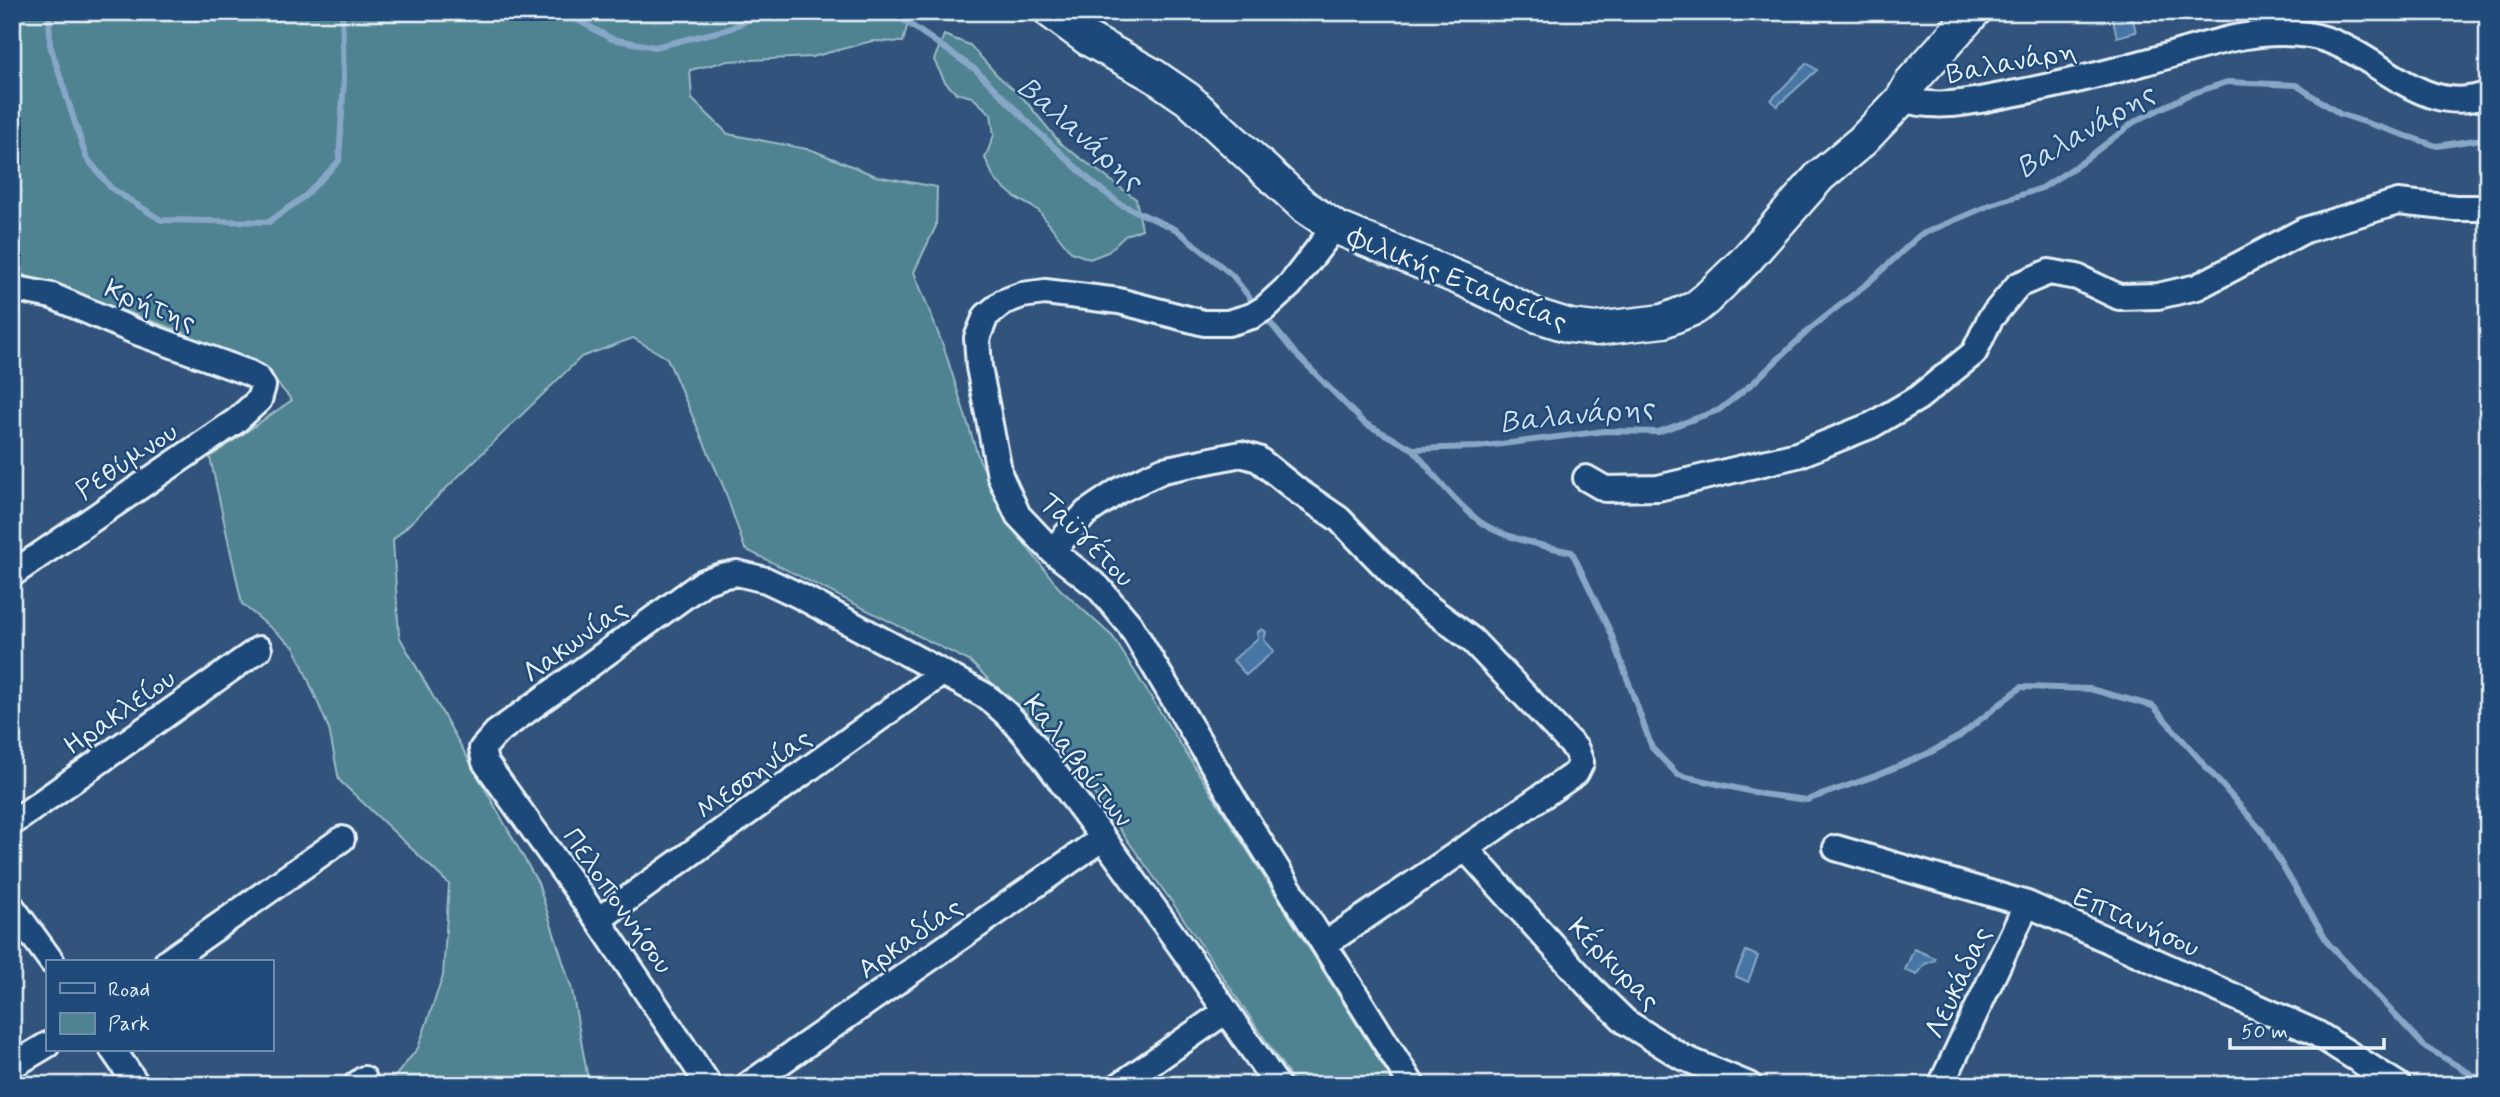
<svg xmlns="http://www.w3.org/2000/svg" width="2500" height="1097" viewBox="0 0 2500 1097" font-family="Mynerve,sans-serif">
	<rect width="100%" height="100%" fill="#32547c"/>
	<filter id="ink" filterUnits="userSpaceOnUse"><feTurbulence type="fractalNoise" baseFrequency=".0143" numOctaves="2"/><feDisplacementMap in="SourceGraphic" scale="14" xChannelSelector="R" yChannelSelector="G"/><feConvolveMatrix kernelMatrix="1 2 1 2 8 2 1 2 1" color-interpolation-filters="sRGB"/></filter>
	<g filter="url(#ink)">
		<path fill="#4f8391" stroke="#9cbac4" stroke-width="2" d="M12,12H911L903,42L872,41L812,57L728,61L690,70L692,99L728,134L812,150L876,176L937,187L936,226L914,272L944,348L979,459L1014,530L1059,588L1113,637L1395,1085H1296L1172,902L1071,762L971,662L745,549L724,488L667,358L633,338L581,357L393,540L399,636L538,883L572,990L589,1085H388L418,1048L443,976L449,884L339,780L329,729L295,648L242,604L210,457L292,400L269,374L180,331L12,271Z
			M944,35L970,45L997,75L1024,99L1060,143L1136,199L1142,229L1126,235L1108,252L1090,259L1071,252L1038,210L1016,198L995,180L985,158L994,135L991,114L972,97L956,93L945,82L934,60Z"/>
		<path fill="#4776a4" stroke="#87a7c6" stroke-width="2" d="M2111,12H2131L2136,32L2117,37Z
			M1807,63L1817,70L1777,106L1771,100Z
			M1262,629L1266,632L1264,640L1274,651L1246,675L1233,660L1258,638L1257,633Z
			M1914,949L1935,958V960L1925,964L1917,975L1905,970Z
			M1746,951L1758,956L1748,982L1735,976Z"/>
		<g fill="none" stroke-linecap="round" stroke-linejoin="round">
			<path stroke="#87a7c6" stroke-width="6" d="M49,12L50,45L86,157L111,188L161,220L269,222L305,196L339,161L344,78L342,12
				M563,12L612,39L655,47L729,29L765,12
				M880,12L898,16L976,70L1037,131L1094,184L1120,204L1177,230L1232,275L1257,307
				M1264,315L1293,351L1364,423L1413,449L1478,447L1605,431L1658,432L1719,410L1753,383L1810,329L1869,282L1920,235L1990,205L2042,188L2081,163L2134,122L2188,95L2227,82L2296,85L2340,114L2437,146L2488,138
				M1413,449C1433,474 1454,501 1479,521C1500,537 1546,547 1572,552L1611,633L1652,748L1678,775L1762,794L1807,800L1875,776L1929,753L1960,736L2021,687L2090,689L2153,706L2262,831L2328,943L2424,1046L2488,1084"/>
			<g stroke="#e8f1f8" stroke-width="30">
				<path id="minor" d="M1902,99C1938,110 1970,102 2006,95C2054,86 2100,75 2146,62C2199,48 2252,26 2308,35C2374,45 2419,121 2488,94
					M1335,227L1290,285L1265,308L1252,316L1228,323H1204L1119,301L1045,292L1022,295L1003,302L986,316L977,338L979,367L1000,476L1018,515L1052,551L1098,587L1130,625L1235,802L1412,1085
					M12,288L52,296L134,331L249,373L258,378L263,386L259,400L236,421L12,574
					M1586,478L1605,489L1658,488L1797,455L1872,425L1918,398L1974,353L1990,319L2018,285L2049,272L2077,277L2119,297L2158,296L2197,287L2305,230L2398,202L2455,208H2488
					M1052,551L1086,513L1120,490L1163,470L1241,454L1258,459L1298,491L1339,519L1415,597L1472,640L1576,749L1581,763L1576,773L1325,944
					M12,823L259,649
					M1465,848L1590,987L1626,1022L1682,1057L1749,1085
					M1836,848L2027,904L2316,1033L2398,1085
					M12,907L52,962
					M598,920L942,673
					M167,962L342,839
					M113,1050L137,1085
					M12,1066L47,1045
					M356,1085L364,1079
					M709,1085L598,920L485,762L482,749L496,733L704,582L721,576L737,573L766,580L800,596L984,695C1023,723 1048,765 1077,803C1146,895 1212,990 1277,1085
					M748,1085L1103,838
					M1120,1085L1226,1011
					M1941,1085L2027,904"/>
			</g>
			<g stroke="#e8f1f8" stroke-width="37">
				<path id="major" d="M1051,12L1088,39L1153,75L1188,99L1304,206L1335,227L1468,282L1538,316L1570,326L1595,329L1663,321L1695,308L1706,299L1746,260L1820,176L1862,141L1902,99L1912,81L1974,12"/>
			</g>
			<use href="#minor" stroke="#1f4a7a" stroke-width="24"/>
			<use href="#major" stroke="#1f4a7a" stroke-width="32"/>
		</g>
	</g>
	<g text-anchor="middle" stroke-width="5" stroke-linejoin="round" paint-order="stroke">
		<g font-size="28" fill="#e8f1f8" stroke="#1f4a7a">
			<text transform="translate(2011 61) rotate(-11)" y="10">Βαλανάρη</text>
			<text transform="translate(1458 278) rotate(22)" y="10">Φιλικής Εταιρείας</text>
			<text transform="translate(151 304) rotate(22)" y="10">Κρήτης</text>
			<text transform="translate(126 460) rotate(-34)" y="10">Ρεθύμνου</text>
			<text transform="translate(1088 539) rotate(45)" y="10">Ταϋγέτου</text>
			<text transform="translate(574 640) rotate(-36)" y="10">Λακωνίας</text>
			<text transform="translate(119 711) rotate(-35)" y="10">Ηρακλείου</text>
			<text transform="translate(1079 760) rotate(52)" y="10">Καλαβρύτων</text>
			<text transform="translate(753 773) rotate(-36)" y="10">Μεσσηνίας</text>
			<text transform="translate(619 900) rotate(55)" y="10">Πελοποννήσου</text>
			<text transform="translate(2137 921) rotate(24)" y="10">Επτανήσου</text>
			<text transform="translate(909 937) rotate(-35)" y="10">Αρκαδίας</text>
			<text transform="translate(1615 963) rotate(45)" y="10">Κέρκυρας</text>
			<text transform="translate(1957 982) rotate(-65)" y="10">Λευκάδας</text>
		</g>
		<g font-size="30" font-style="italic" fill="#d0dfeb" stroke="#1f4a7a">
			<text transform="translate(2085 130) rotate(-31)" y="10">Βαλανάρης</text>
			<text transform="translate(1081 133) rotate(41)" y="10">Βαλανάρης</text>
			<text transform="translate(1577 414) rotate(-6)" y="10">Βαλανάρης</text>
		</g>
	</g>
	<rect width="2500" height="1097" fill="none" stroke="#1f4a7a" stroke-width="42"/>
	<rect x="21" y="21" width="2458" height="1055" fill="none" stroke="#e8f1f8" stroke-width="2.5" filter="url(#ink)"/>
	<rect x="46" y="960" width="228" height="91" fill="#1f4a7a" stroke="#6f8dac" stroke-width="2"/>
	<rect x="60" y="983" width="35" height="10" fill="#1f4a7a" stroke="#6f8dac" stroke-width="2"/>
	<text x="108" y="996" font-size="21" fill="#e8f1f8">Road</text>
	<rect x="60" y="1013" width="35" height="21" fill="#4f8391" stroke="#6f8dac" stroke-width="2"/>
	<text x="108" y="1030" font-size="21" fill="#e8f1f8">Park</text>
	<path d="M2230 1038v10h154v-10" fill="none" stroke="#e8f1f8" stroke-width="3.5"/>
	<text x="2241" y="1038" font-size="21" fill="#e8f1f8" stroke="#1f4a7a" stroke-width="5" paint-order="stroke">50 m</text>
</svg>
